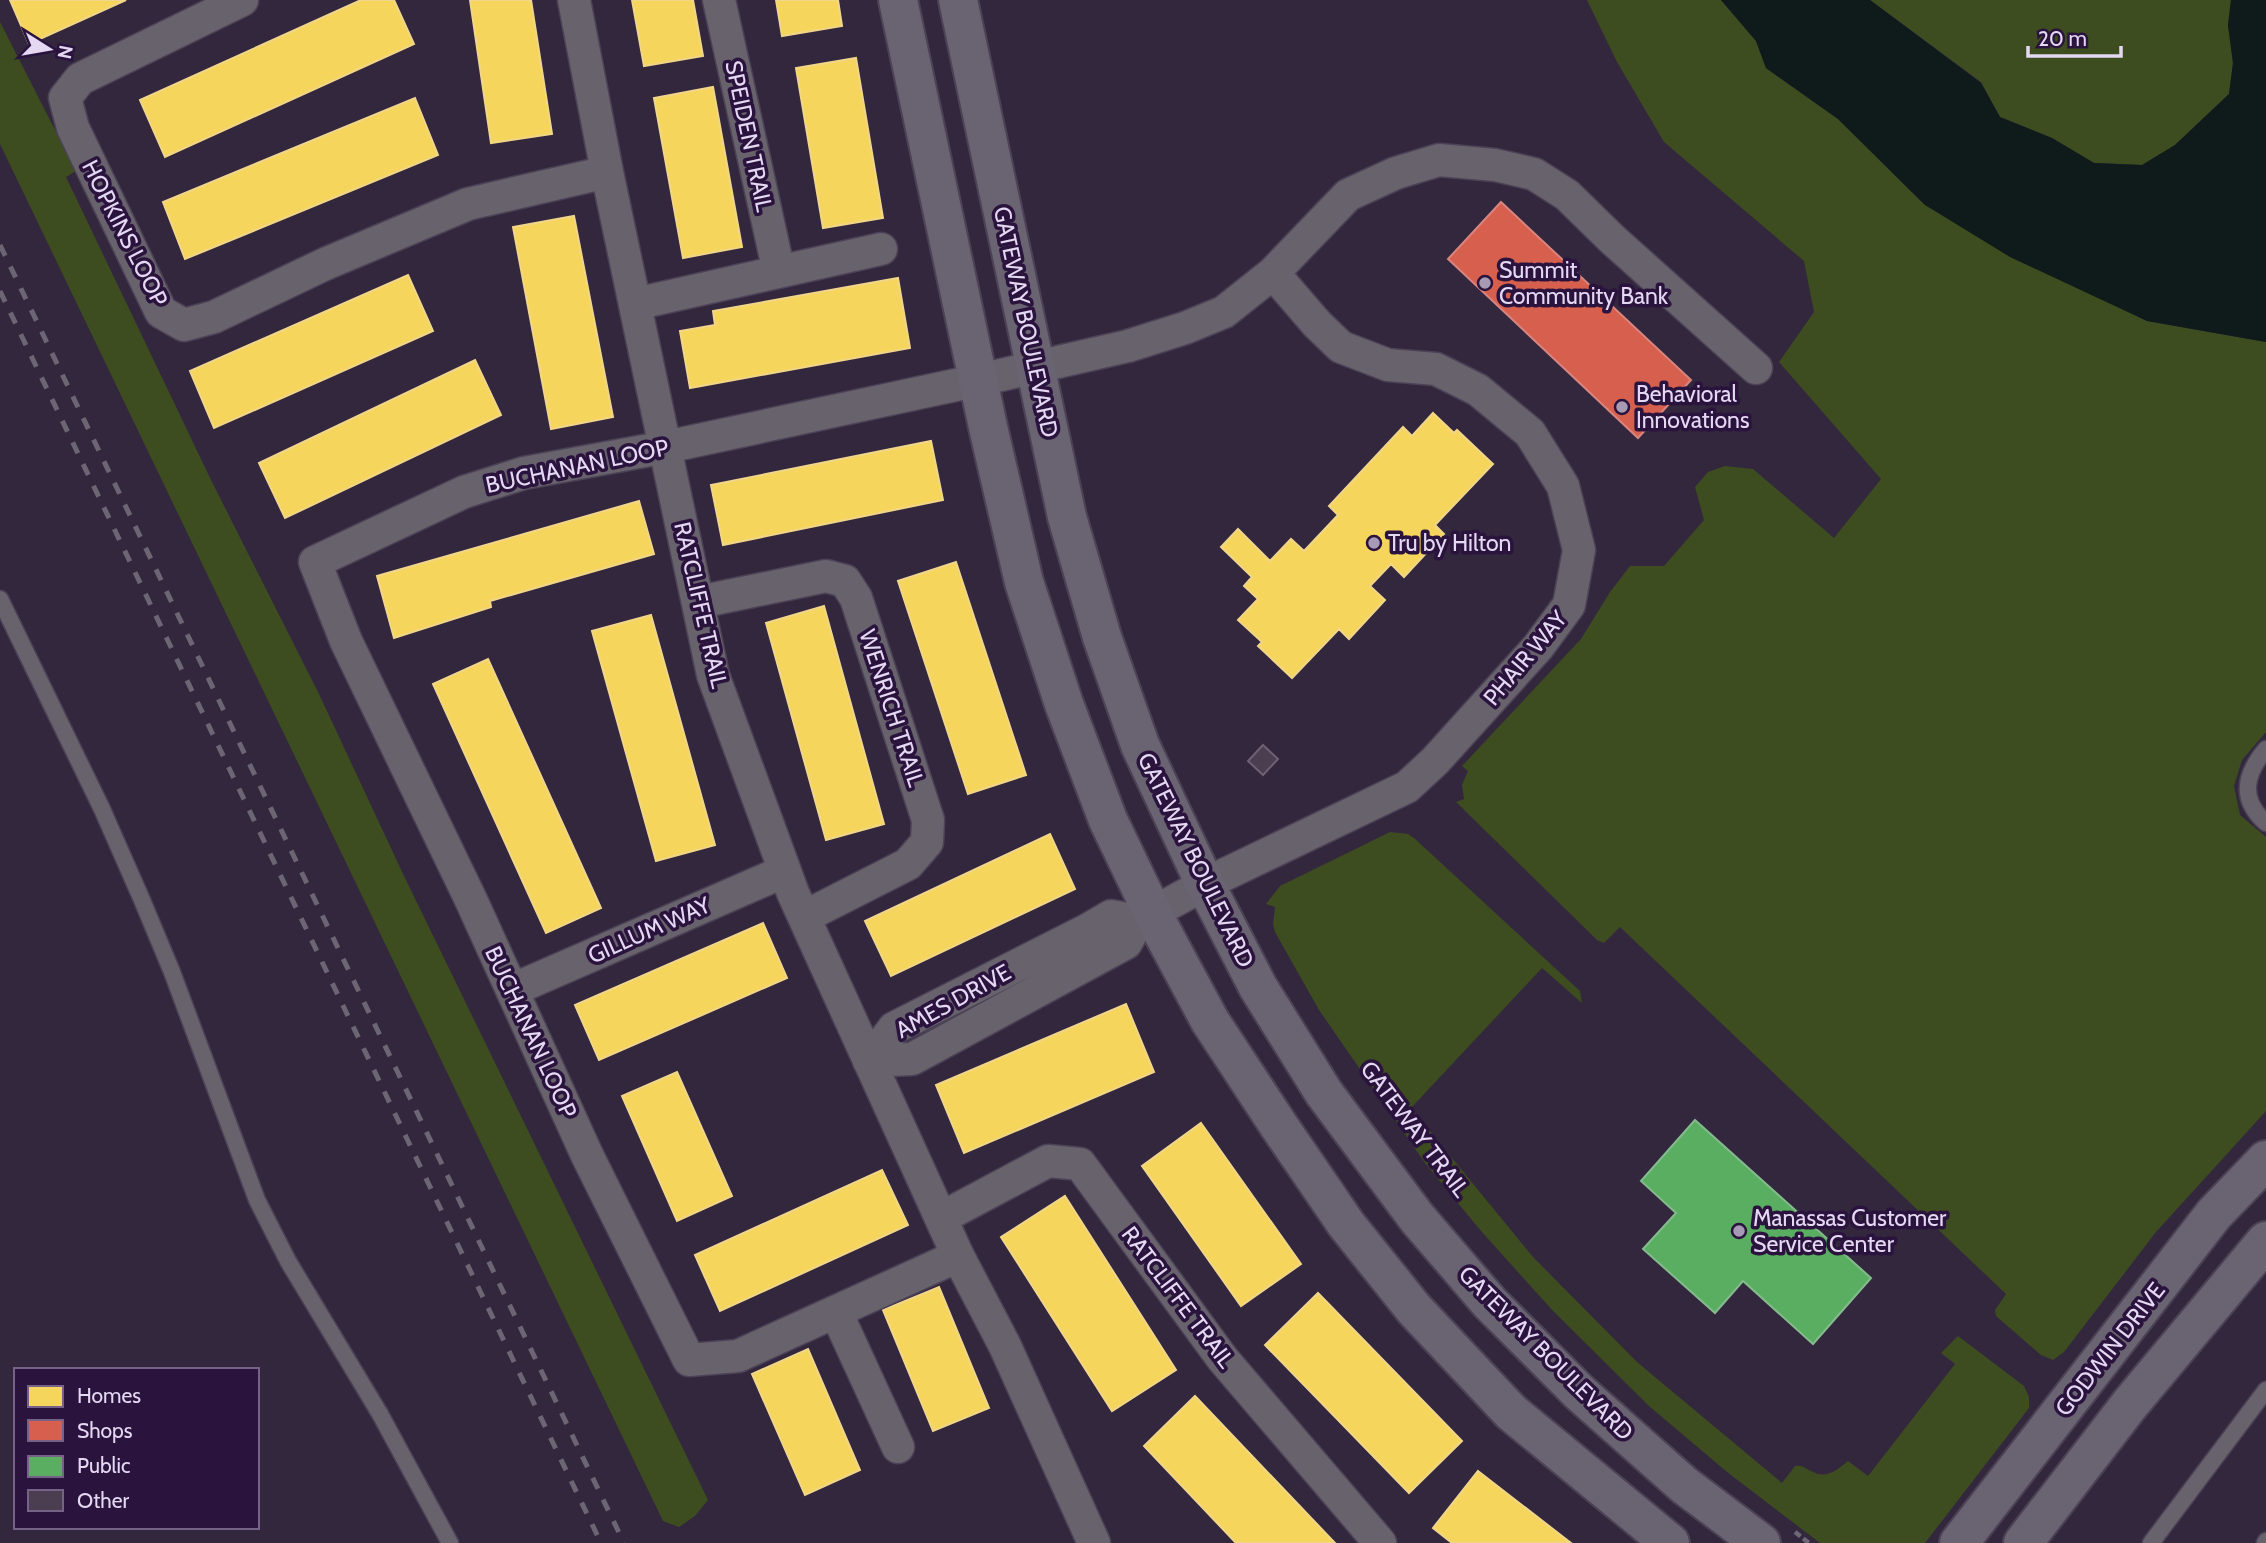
<svg xmlns="http://www.w3.org/2000/svg" width="2266" height="1543" viewBox="0 0 2266 1543" font-family="Cabin,sans-serif">
	<rect width="100%" height="100%" fill="#33273e"/>
	<path fill="#3d4d20" d="M1587,0H1721L1756,41L1766,68L1838,119L1925,205L2147,321L2266,342V732L2242,760L2234,786L2240,815L2266,837V1111L2156,1232L2064,1352L2053,1360L2041,1355L1996,1316L1995,1310L2006,1294L1620,927L1604,943L1597,940L1456,802L1464,799L1462,785L1468,771L1462,766L1581,639L1610,592L1630,566H1664L1704,520L1695,487L1708,472L1725,466L1753,469L1834,538L1881,479L1779,362L1814,312L1804,261L1664,142L1617,62Z
		M1870,0H2231L2228,25L2233,63L2229,94L2175,145L2142,165L2094,163L2052,138L2000,117L1981,82Z
		M0,22L76,171L66,177L212,482L319,694L404,876L708,1500L695,1516L679,1527L663,1521L0,144Z
		M1390,832L1408,834L1414,838L1580,991L1582,1003L1542,968L1411,1108L1533,1257L1637,1362L1782,1483L1795,1466C1803,1465 1804,1468 1811,1471C1826,1480 1837,1470 1848,1461L1868,1476L1955,1364L1941,1353L1958,1336L2024,1386L2029,1397V1408L1925,1543H1820L1727,1472L1649,1406L1553,1311L1481,1231L1425,1163L1319,1010L1275,932L1273,924L1275,907L1266,904L1280,886Z"/>
	<path fill="#0f1a1b" d="M1721,0H1870L1981,83L2000,117L2052,138L2094,163L2142,165L2175,145L2229,94L2233,63L2228,25L2231,0H2266V342L2147,321L2010,257L1925,205L1838,119L1766,68L1756,41Z"/>
	<path fill="#f6d55c" stroke="#f1d689" stroke-width="2" d="M10,0H126L29,44Z
		M361,0H394L414,44L165,157L140,100Z
		M470,0H531L552,134L491,143Z
		M632,0H693L703,56L644,66Z
		M776,0H838L842,26L782,36Z
		M856,58L883,218L823,228L796,68Z
		M713,87L742,247L683,258L654,98Z
		M415,98L438,155L185,259L163,202Z
		M574,216L613,417L551,429L513,227Z
		M408,275L433,331L214,428L190,371Z
		M898,278L910,348L690,388L680,331L715,325L713,311Z
		M475,360L501,415L285,518L259,463Z
		M1433,413L1454,433L1457,430L1493,464L1435,525L1444,534L1404,577L1391,564L1370,586L1385,600L1349,639L1339,629L1292,678L1258,646L1262,642L1238,620L1258,599L1244,586L1252,577L1221,547L1238,529L1270,561L1291,539L1304,551L1338,515L1329,506L1403,427L1412,436Z
		M931,441L943,500L723,545L711,485Z
		M639,501L654,554L490,601L491,607L394,638L377,576Z
		M956,562L1026,775L968,794L898,581Z
		M824,606L884,824L826,840L766,623Z
		M651,615L715,845L656,861L592,631Z
		M488,659L601,908L546,933L433,684Z
		M1050,834L1075,889L891,976L865,921Z
		M763,923L787,978L599,1060L575,1005Z
		M1126,1004L1154,1072L964,1153L936,1085Z
		M677,1072L732,1196L677,1221L622,1096Z
		M1201,1123L1301,1264L1241,1306L1142,1166Z
		M882,1170L908,1225L720,1311L695,1255Z
		M1065,1196L1176,1370L1112,1411L1001,1237Z
		M939,1287L989,1408L933,1431L883,1310Z
		M1318,1293L1462,1441L1409,1493L1265,1345Z
		M808,1349L860,1470L805,1495L752,1374Z
		M1195,1396L1335,1543H1236L1144,1446Z
		M1478,1471L1571,1543H1452L1433,1528Z"/>
	<path fill="#d6604d" stroke="#da847f" stroke-width="2" d="M1501,202L1691,380L1638,438L1448,259Z"/>
	<path fill="#5aae61" stroke="#84bb8d" stroke-width="2" d="M1695,1120L1871,1278L1813,1344L1743,1281L1715,1313L1643,1249L1676,1213L1641,1181Z"/>
	<path fill="#4b3e50" stroke="#6f6174" stroke-width="2" d="M1263,745L1278,759L1263,775L1248,761Z"/>
	<g fill="none" stroke-linecap="round" stroke-linejoin="round">
		<g stroke="#4c4256" stroke-width="19">
			<path id="lane" d="M0,599L102,809L142,900L172,972L257,1200L288,1261L380,1414L450,1543
				M2266,749C2245,774 2239,799 2266,823
				M2151,1543L2266,1390
				M2265,1543L2266,1541"/>
		</g>
		<g stroke="#4c4256" stroke-width="35">
			<path id="street" d="M242,0L80,79L65,98L73,128L161,312L184,325L214,317L325,264L468,204L607,172
				M574,0L607,172L713,675L793,893L958,1256L1005,1346L1094,1543
				M719,0L779,272
				M635,304L881,249
				M699,602L826,576L845,581L856,598L928,820L927,842L908,864L804,917
				M1111,916L1138,921L1126,943L912,1059L869,1061L894,1028L1087,930Z
				M1138,921L1205,884L1407,787L1435,761L1538,647L1569,605L1579,550L1563,486L1530,433L1478,390L1436,369L1388,365L1341,347L1317,324L1273,273
				M512,990L785,871
				M941,1218L1048,1161L1080,1164L1222,1358L1380,1543
				M958,1256L738,1356L689,1360L587,1155L471,900L346,641L315,562L464,492L524,473L666,447L979,380L1128,346L1185,328L1224,312L1273,273L1348,195L1396,173L1439,160L1495,165L1534,174L1567,195L1612,239L1756,368
				M836,1312L898,1447"/>
		</g>
		<g stroke="#4c4256" stroke-width="42">
			<path id="secondary" d="M898,0L988,427L1024,582L1064,704L1108,820L1158,924L1210,1021L1279,1126L1346,1224L1414,1309L1511,1412L1670,1543
				M958,0L1067,517L1102,637L1140,745L1205,884L1258,987L1324,1093L1417,1218L1490,1303L1579,1392L1684,1485L1761,1543
				M1959,1543L2214,1214L2266,1160
				M2023,1543L2130,1404L2266,1241"/>
		</g>
		<path stroke="#6e6874" stroke-width="4.5" stroke-dasharray="7 3.5" stroke-linecap="butt" d="M1795,1532L1809,1543"/>
		<use href="#lane" stroke="#67626c" stroke-width="16"/>
		<use href="#street" stroke="#67626c" stroke-width="32"/>
		<use href="#secondary" stroke="#6a6371" stroke-width="38"/>
		<path stroke="#6c6574" stroke-width="5" stroke-dasharray="12 12" stroke-linecap="butt" d="M0,245L624,1543
			M0,291L601,1543"/>
	</g>
	<g fill="#a79ab4" stroke="#2a133d" stroke-width="2.5">
		<circle cx="1485" cy="283" r="7"/>
		<circle cx="1622" cy="407" r="7"/>
		<circle cx="1374" cy="543" r="7"/>
		<circle cx="1739" cy="1231" r="7"/>
	</g>
	<g text-anchor="middle" stroke-width="7" stroke-linejoin="round" paint-order="stroke">
		<g font-size="23" fill="#e5d8f3" stroke="#2a133d">
			<text transform="translate(749 136) rotate(78)" y="8">SPEIDEN TRAIL</text>
			<text transform="translate(125 233) rotate(63)" y="8">HOPKINS LOOP</text>
			<text transform="translate(1026 322) rotate(78)" y="8">GATEWAY BOULEVARD</text>
			<text transform="translate(577 466) rotate(-12)" y="8">BUCHANAN LOOP</text>
			<text transform="translate(701 605) rotate(77)" y="8">RATCLIFFE TRAIL</text>
			<text transform="translate(1525 658) rotate(-50)" y="8">PHAIR WAY</text>
			<text transform="translate(892 708) rotate(72)" y="8">WENRICH TRAIL</text>
			<text transform="translate(1196 860) rotate(64)" y="8">GATEWAY BOULEVARD</text>
			<text transform="translate(649 930) rotate(-24)" y="8">GILLUM WAY</text>
			<text transform="translate(953 1001) rotate(-29)" y="8">AMES DRIVE</text>
			<text transform="translate(531 1032) rotate(65)" y="8">BUCHANAN LOOP</text>
			<text transform="translate(1415 1129) rotate(53)" y="8">GATEWAY TRAIL</text>
			<text transform="translate(1178 1297) rotate(53)" y="8">RATCLIFFE TRAIL</text>
			<text transform="translate(2110 1349) rotate(-52)" y="8">GODWIN DRIVE</text>
			<text transform="translate(1546 1353) rotate(45)" y="8">GATEWAY BOULEVARD</text>
		</g>
		<g font-size="23" fill="#e5d8f3" stroke="#2a133d" text-anchor="start">
			<text x="1499" y="278">Summit<tspan x="1499" dy="26">Community Bank</tspan></text>
			<text x="1636" y="402">Behavioral<tspan x="1636" dy="26">Innovations</tspan></text>
			<text x="1388" y="551">Tru by Hilton</text>
			<text x="1753" y="1226">Manassas Customer<tspan x="1753" dy="26">Service Center</tspan></text>
		</g>
	</g>
	<rect x="14" y="1368" width="245" height="161" fill="#2a133d" stroke="#756286" stroke-width="2"/>
	<rect x="28" y="1386" width="35" height="21" fill="#f6d55c" stroke="#756286" stroke-width="2"/>
	<text x="77" y="1403" font-size="21" fill="#e5d8f3">Homes</text>
	<rect x="28" y="1420" width="35" height="21" fill="#d6604d" stroke="#756286" stroke-width="2"/>
	<text x="77" y="1438" font-size="21" fill="#e5d8f3">Shops</text>
	<rect x="28" y="1456" width="35" height="21" fill="#5aae61" stroke="#756286" stroke-width="2"/>
	<text x="77" y="1473" font-size="21" fill="#e5d8f3">Public</text>
	<rect x="28" y="1490" width="35" height="21" fill="#4b3e50" stroke="#756286" stroke-width="2"/>
	<text x="77" y="1508" font-size="21" fill="#e5d8f3">Other</text>
	<g transform="translate(49 49) rotate(101)" stroke="#2a133d" stroke-width="5" paint-order="stroke">
	<path d="M0-5L12 26L0 18L-12 26Z" fill="#e5d8f3"/>
	<text y="-10" font-size="19" font-weight="bold" text-anchor="middle" fill="#e5d8f3">N</text>
	</g>
	<path d="M2028 46v10h93v-10" fill="none" stroke="#e5d8f3" stroke-width="3.5"/>
	<text x="2038" y="46" font-size="21" fill="#e5d8f3" stroke="#2a133d" stroke-width="5" paint-order="stroke">20 m</text>
</svg>
